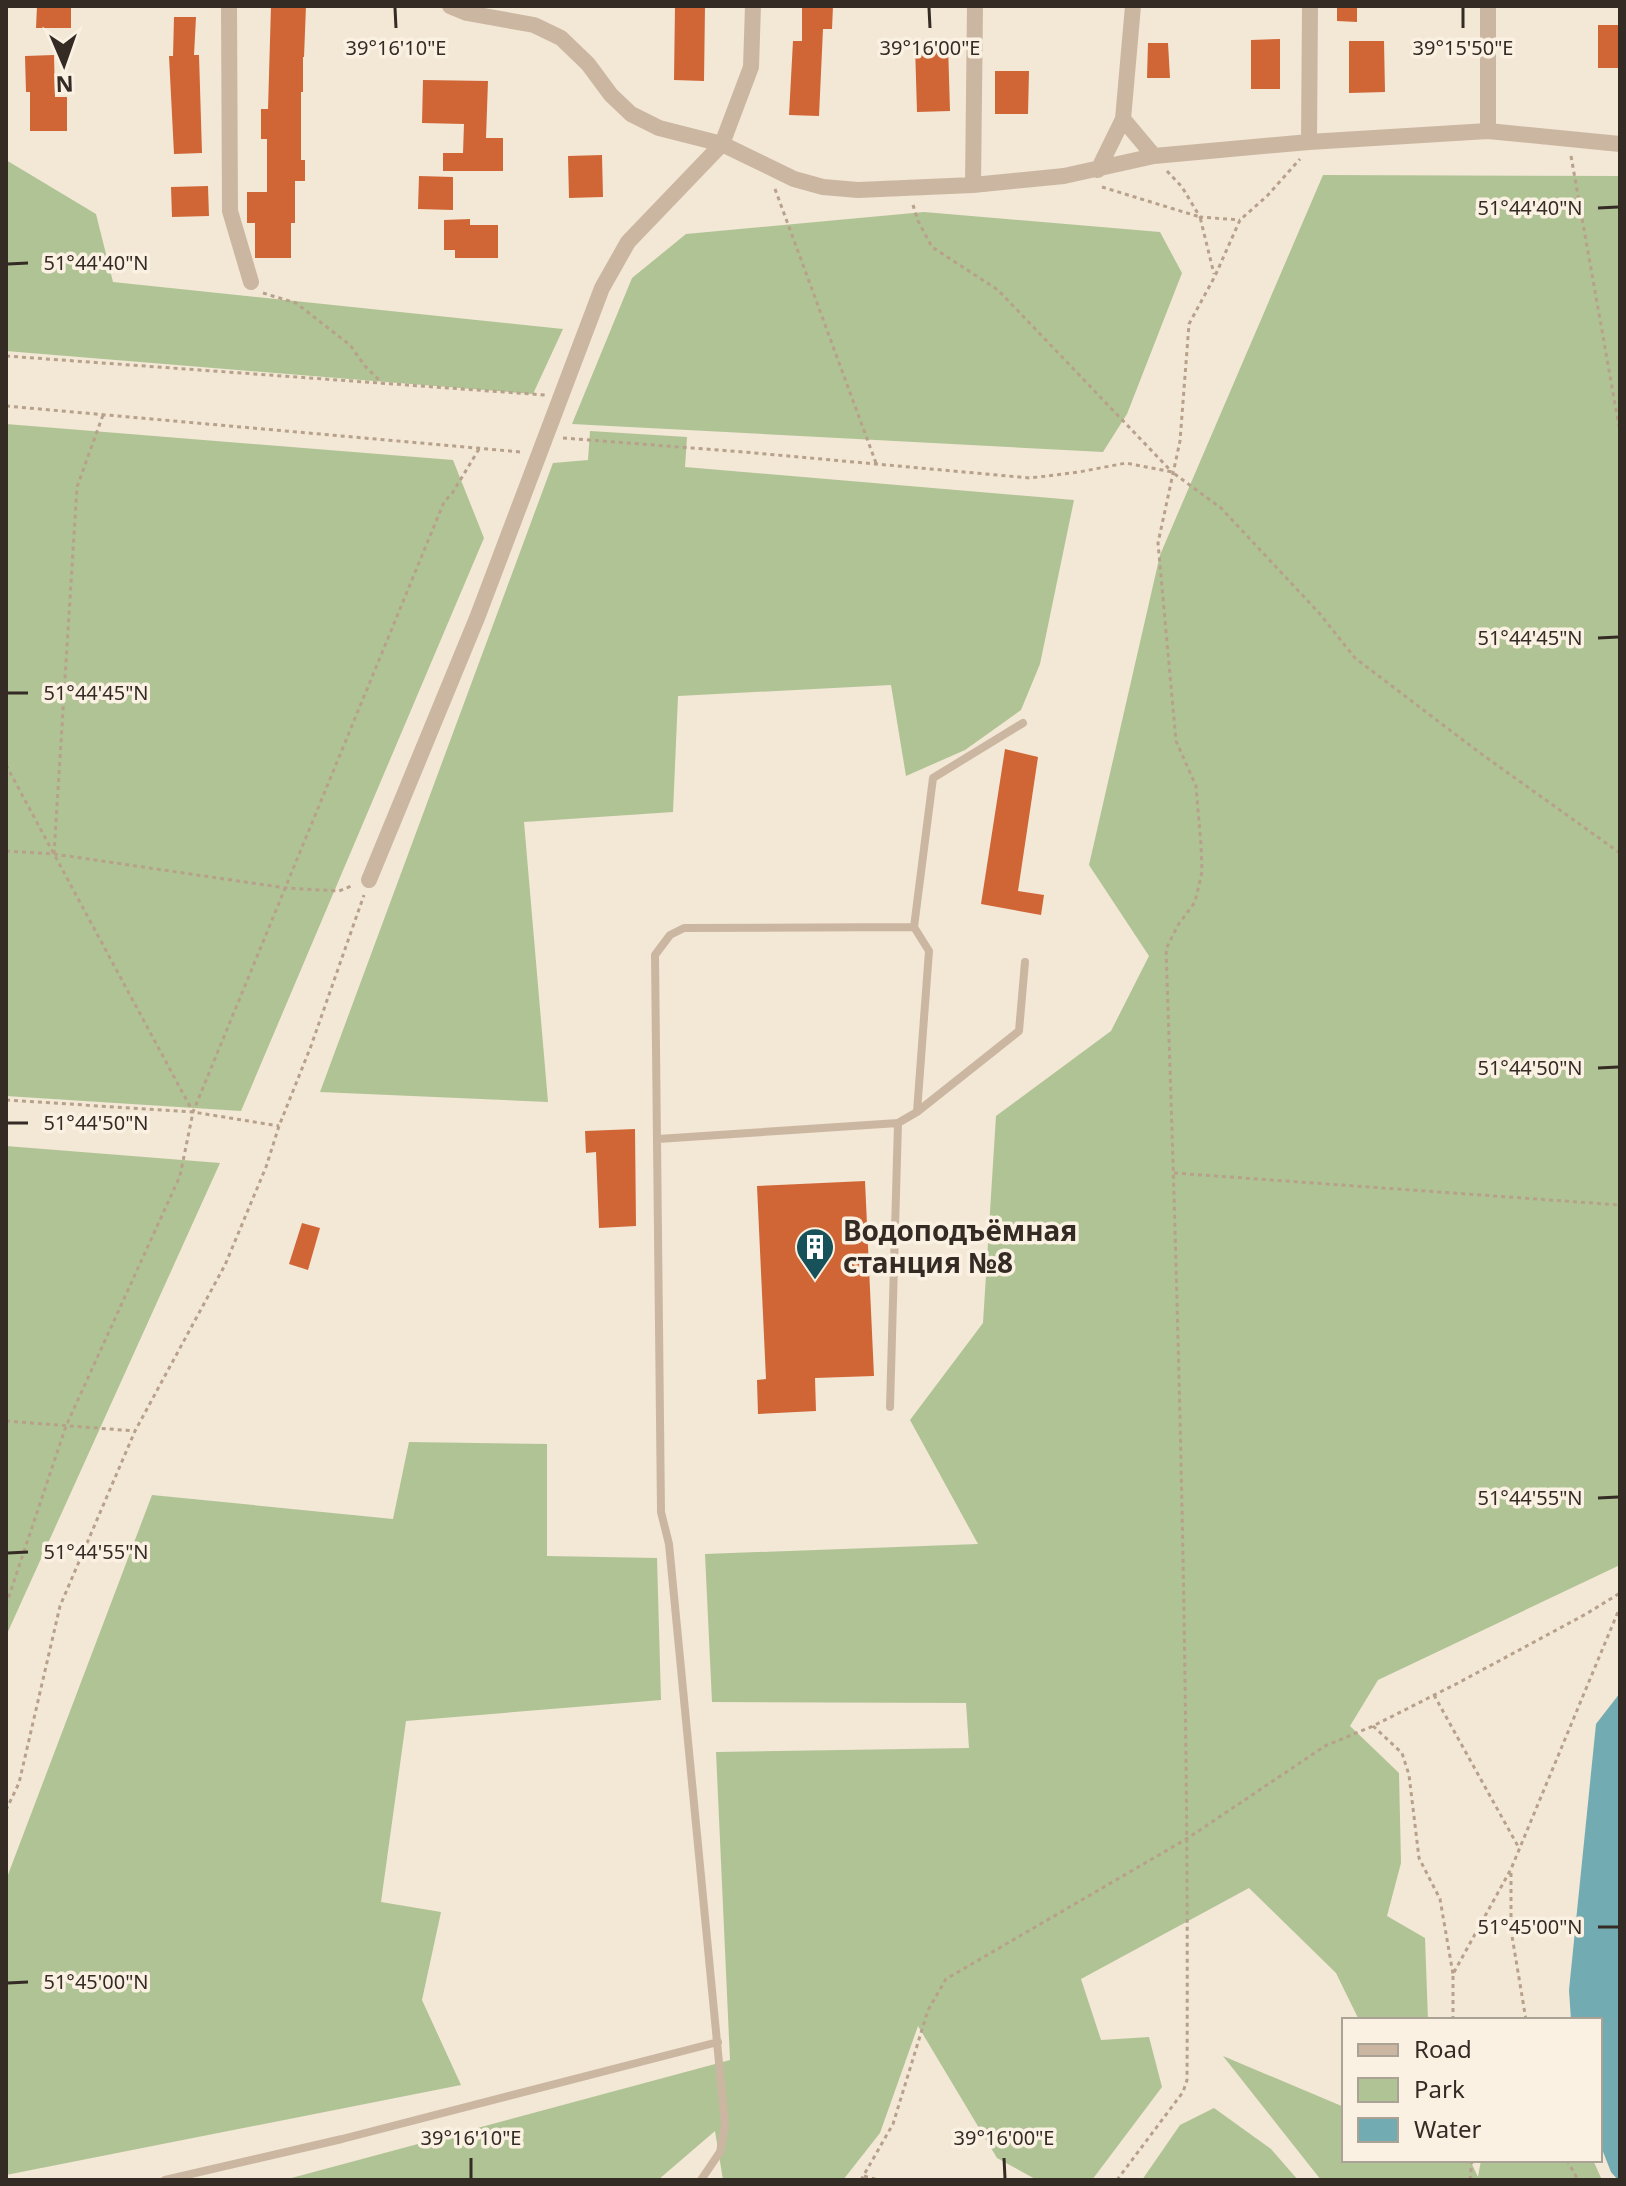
<svg xmlns="http://www.w3.org/2000/svg" width="1626" height="2186" viewBox="0 0 1626 2186" font-family="'Noto Sans',sans-serif">
	<rect width="100%" height="100%" fill="#f3e7d6"/>
	<path fill="#b0c395" d="M6,160L96,214L113,282L563,329L533,394L6,351Z
		M1323,175L1620,176V1565L1378,1680L1350,1726L1399,1773L1401,1863L1387,1916L1425,1938L1428,2020H1359L1336,1973L1249,1888L1081,1979L1101,2040L1149,2037L1162,2087L1092,2180H1037L997,2158L918,2026L880,2133L843,2180H723L715,2131L658,2180H284L730,2060L716,1752L969,1748L966,1703L712,1702L705,1554L978,1544L910,1420L983,1323L996,1116L1111,1031L1149,956L1089,865L1160,555Z
		M924,212L1160,232L1182,273L1127,414L1103,452L572,424L632,278L686,234Z
		M6,424L453,460L484,538L241,1111L6,1096Z
		M590,431L687,437L685,467L1074,500L1040,664L1021,710L965,750L906,776L891,685L678,696L673,812L524,822L548,1102L320,1092L553,463L588,460Z
		M6,1146L220,1163L6,1636Z
		M409,1442L547,1444V1556L657,1558L661,1700L406,1721L381,1902L441,1912L422,2000L461,2085L6,2175V1880L152,1495L393,1519Z
		M1223,2056L1344,2107V2160H1470L1478,2177L1481,2160H1593L1602,2180H1321Z
		M1214,2108L1271,2149L1298,2180H1142L1180,2125Z"/>
	<path fill="#73abb2" d="M1620,1693V2180H1618L1611,2172L1600,2144V2020H1571L1569,1990L1596,1724Z"/>
	<path fill="#d06636" d="M37,6H71V28H36Z
		M271,6H306L304,57H303V92H301V160H305V181H295V223H291V258H255V223H247V192H267V139H261V109H268Z
		M675,6H705L704,81L674,80Z
		M802,6H833L832,29H823L819,116L789,115L793,41H802Z
		M1337,6H1357V22L1337,21Z
		M174,17H196L194,55H199L202,153L174,154L169,56H173Z
		M1598,25H1620V68H1598Z
		M1280,39V89H1251V40Z
		M1349,41H1384L1385,92L1349,93Z
		M1148,43H1168L1170,78H1147Z
		M948,44L950,111L917,112L915,45Z
		M54,55L55,97H67V131H30V92H26L25,56Z
		M995,71H1029L1028,114H995Z
		M423,80L488,81L486,138H503V171H443V153H463L464,124L422,123Z
		M602,155L603,197L569,198L568,156Z
		M419,176L453,177V210L418,209Z
		M208,186L209,216L172,217L171,187Z
		M470,219V225H498V258H455V250H444V220Z
		M1005,749L1038,757L1018,891L1044,895L1041,915L981,904Z
		M635,1129L636,1226L599,1228L596,1152L586,1153L585,1131Z
		M865,1181L874,1376L815,1378L816,1411L758,1414L757,1380L766,1379L757,1186Z
		M302,1223L320,1228L308,1270L289,1264Z"/>
	<g fill="none" stroke-linecap="round" stroke-linejoin="round">
		<path stroke="#b7a18b" stroke-width="3" stroke-dasharray="4 4" stroke-linecap="butt" d="M1571,156L1620,432
			M1167,171L1182,187L1200,217L1240,220
			M1102,187L1200,217L1214,274
			M775,189L876,463
			M913,205L918,221L932,247L998,290L1172,472
			M263,293L296,303L350,345L365,366L382,383
			M6,356L545,395
			M6,406L521,452
			M563,438L744,452L1030,478L1079,472L1126,463L1172,472L1221,508L1320,614L1355,658L1480,753L1620,853
			M6,765L193,1112
			M6,851L54,854L286,888L339,891L354,885
			M54,854L77,487L103,415
			M6,1100L193,1112L279,1126
			M1174,1173L1620,1205
			M6,1421L135,1431
			M6,1605L66,1426L180,1176L193,1112L444,502L453,492L479,449
			M1434,1695L1519,1848
			M1373,1726L1402,1753L1409,1775L1419,1858L1440,1899L1453,1974
			M6,1810L19,1783L60,1606L135,1431L225,1265L266,1167L279,1126L311,1046L364,895
			M1511,1873V1930L1526,2020
			M1453,2020V1974L1511,1869L1620,1607
			M1567,2160L1578,2180
			M864,2176L878,2180
			M861,2180L893,2124L928,2010L946,1979L1188,1838L1325,1746L1373,1726L1458,1683L1586,1614L1620,1593
			M1117,2180L1183,2092L1187,2080C1189,1703 1179,1326 1166,949L1178,925L1195,902L1202,872L1201,845L1196,786L1176,741L1158,543L1180,441L1189,324L1215,276L1240,220L1267,196L1300,159
			M1470,2180L1472,2160"/>
		<path stroke="#cbb7a1" stroke-width="8" d="M914,927L929,951L917,1112
			M898,1123L917,1112L1019,1031L1025,962
			M658,1139L898,1123L890,1407
			M165,2180L342,2139L718,2042
			M701,2180L720,2152L725,2125L669,1544L661,1512L655,955L670,935L684,928L914,927L933,778L1023,723"/>
		<path stroke="#cbb7a1" stroke-width="16" d="M229,6L230,211L251,282
			M450,6L467,13L534,25L561,38L588,64L611,95L631,114L659,128L722,144L794,179L823,187L858,190L973,185L1064,176L1154,156L1309,142L1488,131L1620,144
			M1123,119L1154,156
			M1488,131V6
			M1309,142L1310,6
			M1098,170L1123,119L1133,6
			M973,185L975,6
			M369,880L477,618L602,288L628,242L722,144L751,67L753,6"/>
	</g>
	<path fill="none" stroke="#352b25" stroke-width="3" d="M395,8L396,28M929,8L930,28M1463,8V28M1598,208L1618,207M8,264L28,263M1598,638L1618,637M8,693H28M1598,1068L1618,1067M8,1123H28M1598,1498L1618,1497M8,1553L28,1552M1598,1927H1618M8,1983L28,1982M471,2158V2178M1004,2158L1005,2178"/>
	<defs>
		<g id="building-pin" transform="scale(2)"><path d="M0 17L-7.5 6A9.5 9.5 0 1 1 7.5 6Z" fill="#17515a" stroke="#faf1e2"/><path d="M-4-6H4V6H1V3H-1V6H-4ZM-2.5-4.3h1.7v1.8h-1.7ZM.8-4.3h1.7v1.8H.8ZM-2.5-1h1.7V.8h-1.7ZM.8-1h1.7V.8H.8Z" fill="#fff"/></g>
	</defs>
	<g fill-rule="evenodd">
		<use href="#building-pin" x="815" y="1247"/>
	</g>
	<g text-anchor="middle" stroke-width="7" stroke-linejoin="round" paint-order="stroke">
		<g font-size="28" font-weight="bold" fill="#352b25" stroke="#faf1e2" text-anchor="start">
			<text x="843" y="1241">Водоподъёмная<tspan x="843" dy="32">станция №8</tspan></text>
		</g>
	</g>
	<g font-size="20" text-anchor="middle" fill="#352b25" stroke="#faf1e2" stroke-width="7" stroke-linejoin="round" paint-order="stroke">
		<text x="396" y="55">39°16'10"E</text>
		<text x="930" y="55">39°16'00"E</text>
		<text x="1463" y="55">39°15'50"E</text>
		<text x="1530" y="215">51°44'40"N</text>
		<text x="96" y="270">51°44'40"N</text>
		<text x="1530" y="645">51°44'45"N</text>
		<text x="96" y="700">51°44'45"N</text>
		<text x="1530" y="1075">51°44'50"N</text>
		<text x="96" y="1130">51°44'50"N</text>
		<text x="1530" y="1505">51°44'55"N</text>
		<text x="96" y="1559">51°44'55"N</text>
		<text x="1530" y="1934">51°45'00"N</text>
		<text x="96" y="1989">51°45'00"N</text>
		<text x="471" y="2145">39°16'10"E</text>
		<text x="1004" y="2145">39°16'00"E</text>
	</g>
	<rect width="1626" height="2186" fill="none" stroke="#352b25" stroke-width="16"/>
	<rect x="1342" y="2018" width="260" height="144" fill="#faf1e2" stroke="#aba296" stroke-width="2"/>
	<rect x="1358" y="2044" width="40" height="12" fill="#cbb7a1" stroke="#aba296" stroke-width="2"/>
	<text x="1414" y="2058" font-size="24" fill="#352b25">Road</text>
	<rect x="1358" y="2078" width="40" height="24" fill="#b0c395" stroke="#aba296" stroke-width="2"/>
	<text x="1414" y="2098" font-size="24" fill="#352b25">Park</text>
	<rect x="1358" y="2118" width="40" height="24" fill="#73abb2" stroke="#aba296" stroke-width="2"/>
	<text x="1414" y="2138" font-size="24" fill="#352b25">Water</text>
	<g transform="translate(64 64) rotate(178)" stroke="#faf1e2" stroke-width="6" paint-order="stroke">
	<path d="M0-6L14 30L0 20L-14 30Z" fill="#352b25"/>
	<text y="-12" font-size="22" font-weight="bold" text-anchor="middle" fill="#352b25">N</text>
	</g>
</svg>
